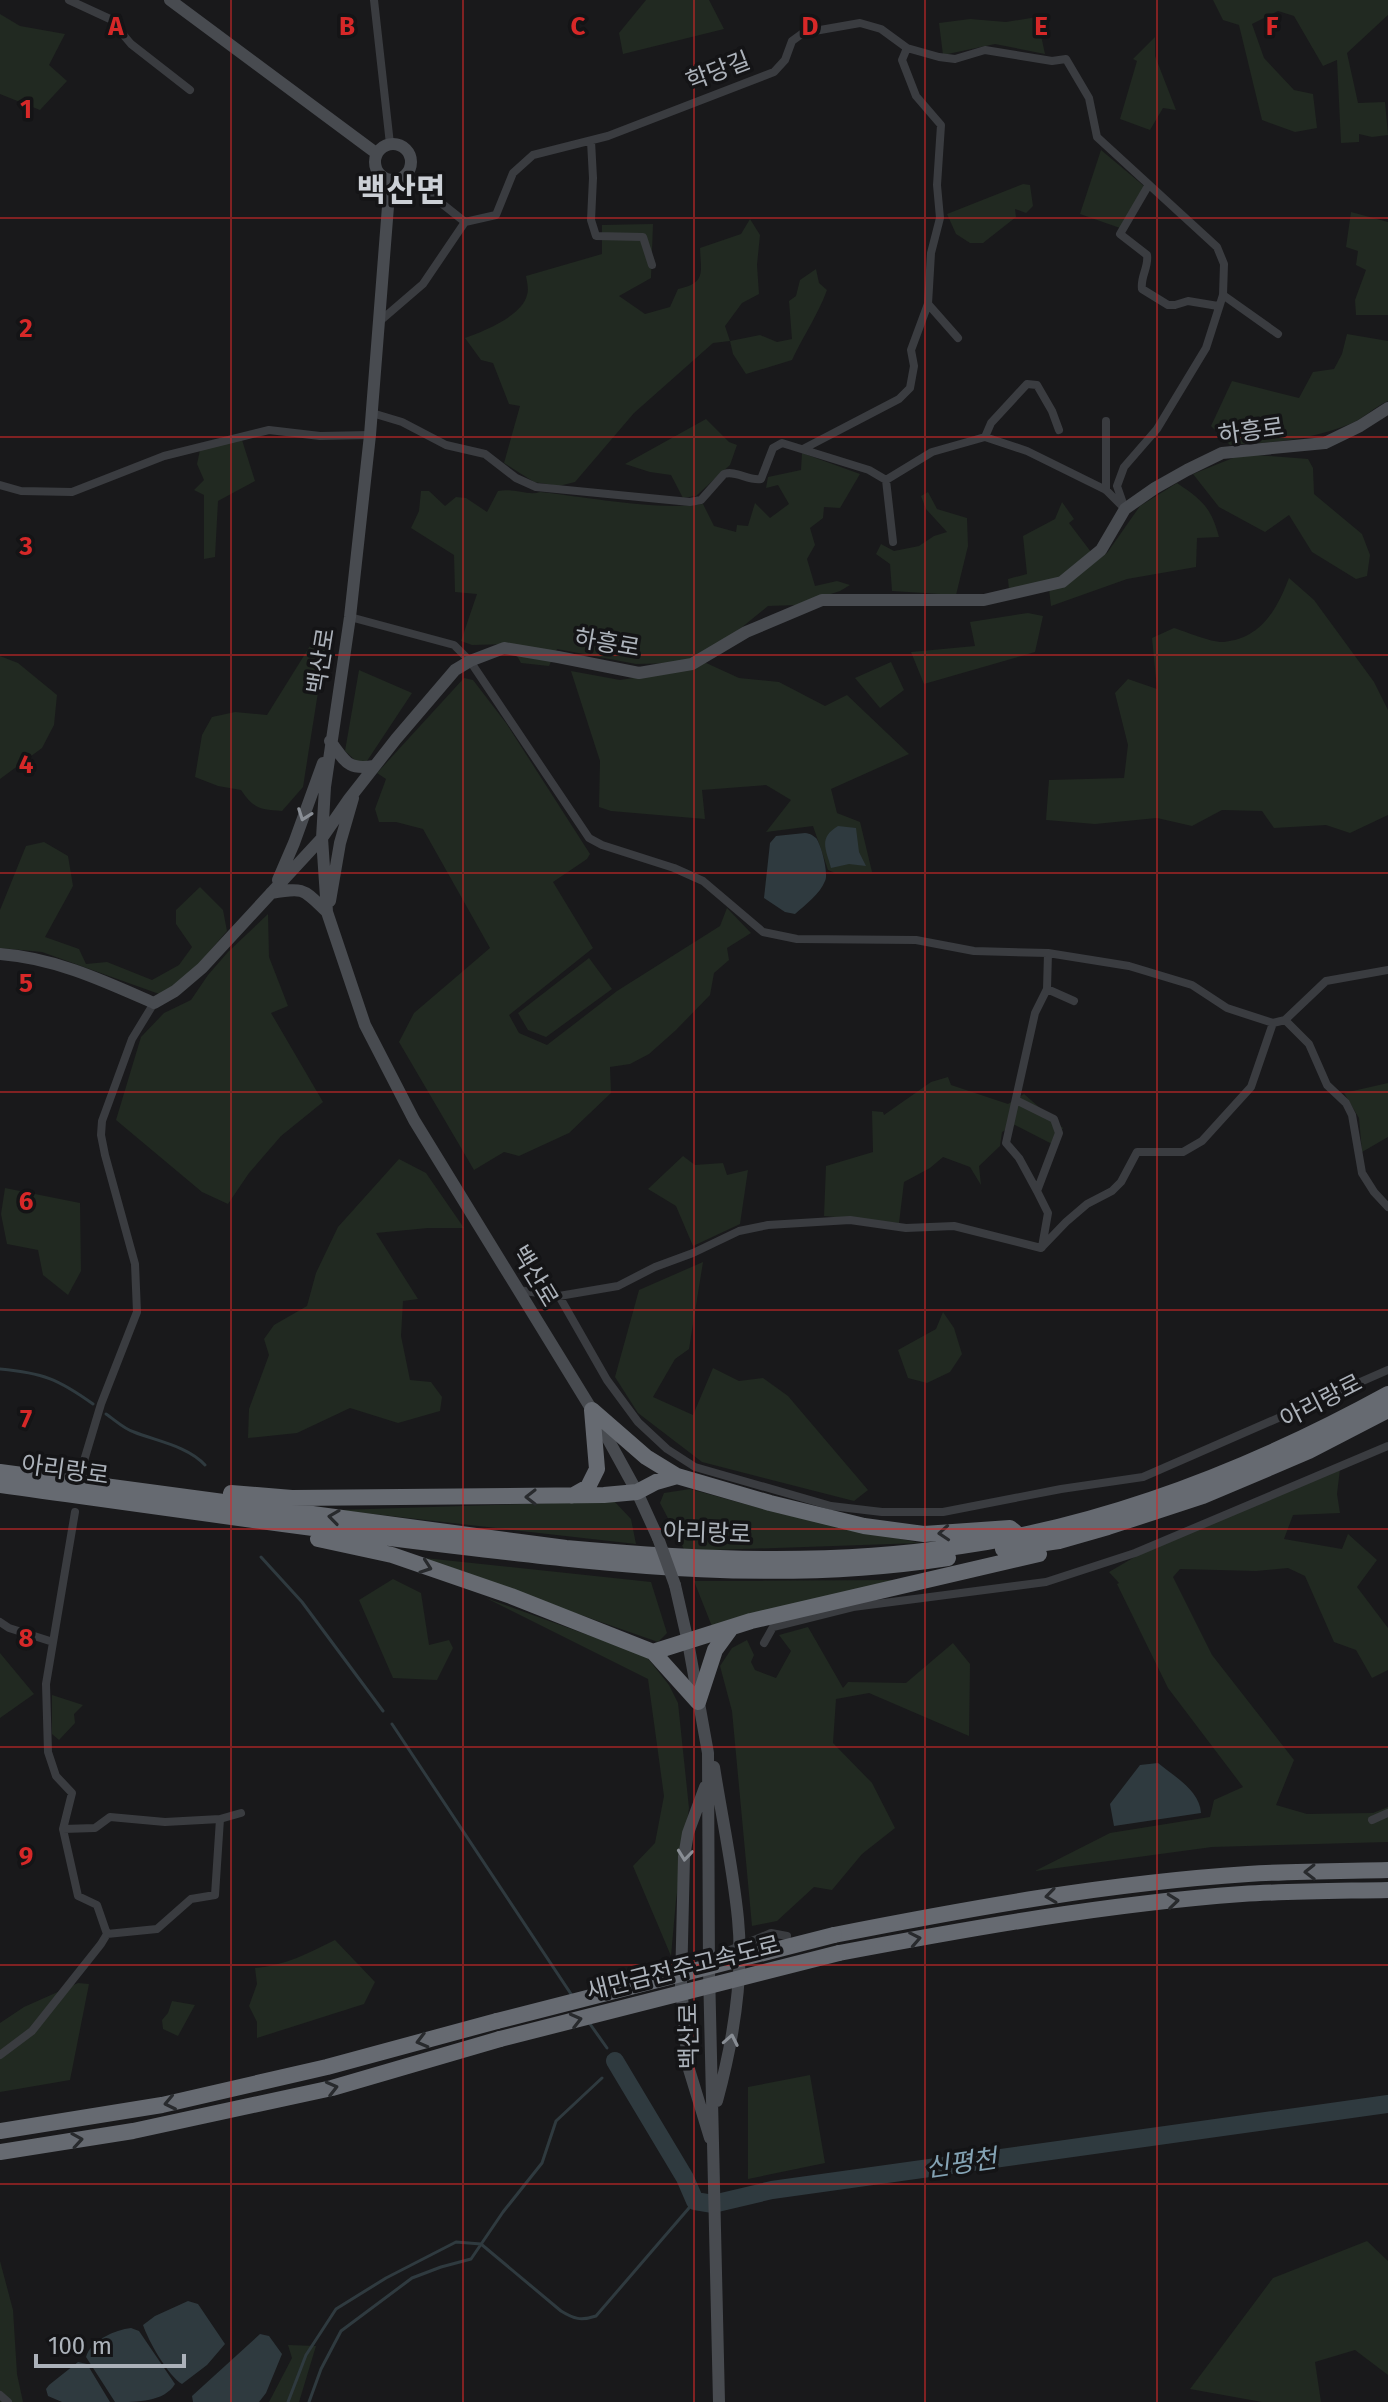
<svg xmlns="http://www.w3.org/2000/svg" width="1388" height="2402" viewBox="0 0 1388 2402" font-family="'Fira Sans','Noto Sans KR',sans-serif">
	<rect width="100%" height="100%" fill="#19191b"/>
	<path fill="#212921" d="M646,0H709L724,29L623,54L619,33Z
		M1213,0H1388V15L1347,53L1358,103L1385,102L1388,135L1372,137L1359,134V142L1341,143L1337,60L1323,66L1294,16L1278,11L1252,24L1264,58L1294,90L1313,94L1317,128L1295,132L1262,120L1239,25L1223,20Z
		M0,14L20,26L65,34L49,65L67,81L40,110L0,94Z
		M1037,17L1045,54L995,44L943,55L939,23L970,19L1006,22Z
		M1155,37V56L1176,110L1163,108L1150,130L1120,119L1137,61L1133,59Z
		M1101,150L1144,186L1120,228L1080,214Z
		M1023,184L1030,185L1033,206L1026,213L1015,209L1016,217L983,243H970L956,234L947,214Z
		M1351,212L1388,222V315H1356L1355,300L1366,270L1356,265L1358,251L1346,247Z
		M750,219L760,235L757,265L759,294L742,303L725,326L730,341L760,335L777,342L792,339L789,301L796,296L800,280L816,269L819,283L827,290C818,315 803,336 792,360L746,374L733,354L730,341L713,343L634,413L575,482L559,486L534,482L504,463L520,406L509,404L493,363L481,360L465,338C484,331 522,316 527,295C529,289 527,282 526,276L602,254V225L653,224L651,278L619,296L645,314L670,307L678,289C706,283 701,273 700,248L741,234Z
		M1347,334L1388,341V401C1374,407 1363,419 1350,424C1310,440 1272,443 1230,445L1211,426L1232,381L1299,398L1313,372L1334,369L1342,354Z
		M706,419L729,442L737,445L730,465L696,496L683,498L671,475L650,472L625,464Z
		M242,440L255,481L218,501L215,557L204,559V495L194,490L204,480L197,464L200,450Z
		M802,453L860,474L840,508L824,507L823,518L810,528L815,545L807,559L815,586L837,581L850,585L840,591L797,605L768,606L741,628L696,658L679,663L636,664L557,649L549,666L521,663L510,644L472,645L461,641L477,594L455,592L454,555L411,528L419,511L421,491H429L445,506L456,497L466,498L487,512L498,491C514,488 528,496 540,492C588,497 657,511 703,504L714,526L736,532L737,525L748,526L755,503L770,518L789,504L778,485L766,488L768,477L801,470Z
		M1243,454L1308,459L1313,468L1314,494L1362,534L1370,555L1367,576L1356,579L1312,552L1289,515L1265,532L1219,507L1193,474Z
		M1177,483C1202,500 1211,507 1219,537L1197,538L1196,567L1127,579L1051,606L1049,589L1064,584L1107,553L1140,506Z
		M928,492L937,509L967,518L968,546L956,595L892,591L890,564L876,554L881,544L894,551L919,546L934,536L947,532L926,509L921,496Z
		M1062,502L1074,519L1069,523L1091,552L1057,580L1009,590L1008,579L1027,574L1023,536L1055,519Z
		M1289,578L1314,600L1374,682L1388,710V815L1350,833L1326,825L1274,828L1262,811L1222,810L1192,826L1157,818L1095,824L1046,820L1049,780L1124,778L1128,745L1115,693L1128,679L1157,689L1152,638L1174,628C1187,632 1212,643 1224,642C1262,638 1277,609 1289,578Z
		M1028,613L1043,616L1035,652L924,684L911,652L975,646L970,622Z
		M310,646L325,648L303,787L282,811C259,809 254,809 241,790L218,786L195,777L202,735L212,717L235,712L267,715Z
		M0,656L18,663L57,695L54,725L42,748L0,779Z
		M704,662L739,678L779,682L825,706L847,695L909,754L831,789L837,813L860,822L872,872L835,873L828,870L813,826L766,832L791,800L766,785L702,790L705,819L611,811L599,807L600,761L571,671L620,680L688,670Z
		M891,662L904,690L880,708L855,678Z
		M359,670L412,693L367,761L357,762L345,751Z
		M464,678L473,680L506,723L590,854L587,859L553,882L593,948L509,1015L519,1033L547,1045L617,991L720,926L727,908L751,933L727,948L729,960L714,973L710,995L676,1030L649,1054L630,1064L610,1067L611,1093L569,1133L519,1156L504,1152L474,1170L399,1042L414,1013L490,948L423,829L396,822H379L375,809L386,779L377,773Z
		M44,842L68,856L73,886L45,937L79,949L86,964L107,962L152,980L179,965L192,947L176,924V910L200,887L223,910L227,931L197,966L162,995L42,952L0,948V910L26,846Z
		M268,914L269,957L288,1006L271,1013L323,1102L281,1136L249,1173L228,1204L202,1192L116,1120L141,1037L164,1013L191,1000L208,975L228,952Z
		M589,958L612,989L546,1037L528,1030L518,1013Z
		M948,1077L951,1085L1008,1104L1024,1094L1063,1128L1054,1145L1015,1125L1002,1132L1000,1146L979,1166L981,1185L970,1167L943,1157L930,1168L904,1182L899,1223L824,1216L826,1166L873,1152L872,1111L883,1112L884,1115L931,1082Z
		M1388,1083V1137L1362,1152L1359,1118L1344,1093Z
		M683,1156L695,1165L723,1163L727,1175L748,1170L740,1224L693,1246L676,1206L648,1189Z
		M399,1159L426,1173L464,1228H428L376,1233L418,1299L403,1301L401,1336L410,1380L431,1382L442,1397L440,1411L398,1423L350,1408L297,1433L248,1438L249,1409L269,1355L264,1339L274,1325L307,1306L316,1273L338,1227Z
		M5,1188L80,1203L81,1271L68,1295L43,1275L38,1250L7,1244L1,1214Z
		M703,1262L689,1349L675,1359L653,1397L693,1415L713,1368L739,1381L763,1378L788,1396L868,1490L854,1501L702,1462L638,1413L615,1377L639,1290Z
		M943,1312L954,1328L962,1354L950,1372L927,1383L908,1378L898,1350L936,1329Z
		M1340,1469L1337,1494L1340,1513L1293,1515L1284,1539L1342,1549L1348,1534L1377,1560L1357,1587L1388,1628V1670L1372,1678L1356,1650L1334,1642L1305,1576L1288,1568L1256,1571L1180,1569L1173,1577L1212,1655L1294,1760L1276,1805L1307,1814L1373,1813L1388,1807V1842L1212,1847L1035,1871L1110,1833L1210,1817L1214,1800L1243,1787L1168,1688L1117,1584L1119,1583L1109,1572L1138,1555Z
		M690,1489L778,1513L920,1543L685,1551L660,1503L664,1493Z
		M614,1501L631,1519L636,1544L338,1510Z
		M415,1557L651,1582L667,1633L658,1642Z
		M393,1579L421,1593L429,1645L449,1640L453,1648L437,1680L393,1678L359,1600Z
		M898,1580L713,1629L694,1581Z
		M486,1598L646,1656L669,1685L678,1703L689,1808L676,1900L671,1956L633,1866L655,1843L664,1796L648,1679Z
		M808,1627L843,1688L848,1682L906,1683L953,1643L970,1664L969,1736L869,1693L836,1699L833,1743L872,1783L895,1828L862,1854L832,1890L814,1887L777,1921L752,1926L732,1711L720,1666L732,1648L747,1640L754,1655L751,1662L755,1670L776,1678L791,1651L779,1635Z
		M0,1653L34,1694L0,1718Z
		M52,1695L83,1705L74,1714L75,1723L59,1740L52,1734Z
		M335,1940L375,1982L364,2004L257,2038V2022L249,2006L257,1984L255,1968C284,1966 309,1953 335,1940Z
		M78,1983L89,1984L70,2080L0,2092V2023L24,2007Z
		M172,2001L195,2005L178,2036L163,2029L162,2020L168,2013Z
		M810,2075L825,2163L748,2179V2087Z
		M1367,2241L1388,2261V2375L1355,2350L1315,2362L1321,2402H1262L1190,2389L1273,2278Z
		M0,2261L13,2310L17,2374L23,2402H0Z
		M288,2345L316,2346L299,2402H269L292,2358Z"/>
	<path fill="#2f3a3f" d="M838,826L856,828L859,852L866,866L849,864L831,868C826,849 818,838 838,826Z
		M805,833C811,834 811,834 816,838C821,844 829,874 825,881C820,894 805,905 795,914L785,912L764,898L770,843L776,836Z
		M1158,1763C1174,1776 1200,1791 1201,1813L1114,1826L1110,1804L1140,1765Z
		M188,2301L198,2304L225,2344L207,2365L182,2384C168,2376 148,2340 143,2325L155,2316Z
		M131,2328L139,2331L175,2384C164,2402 138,2402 115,2402L86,2357C91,2340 115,2330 131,2328Z
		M260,2334L269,2336L282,2354L266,2393L259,2402H193L192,2396Z
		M78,2362L87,2364L110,2402H62L48,2396L46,2389L49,2385Z"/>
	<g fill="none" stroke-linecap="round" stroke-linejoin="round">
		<path stroke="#2f3a3f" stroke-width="3" d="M0,1369C43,1373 58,1379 93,1404
			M106,1414C115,1420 124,1429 134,1432C156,1441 188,1446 205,1465
			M261,1557L302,1602L383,1711
			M392,1724L573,1997
			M590,2024L607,2048
			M613,2068L617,2064
			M288,2402L306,2355L336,2309L386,2278L456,2242L481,2244L561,2311C574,2319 581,2321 596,2316L695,2201
			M309,2402L321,2369L341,2331L412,2278L441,2267L471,2259L503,2212L542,2163L556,2121L602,2078"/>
		<path stroke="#2f3a3f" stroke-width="18" d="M615,2061L685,2178L695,2201L713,2204L772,2190L1388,2104"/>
		<path stroke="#3a3c40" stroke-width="8" d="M69,0L110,19L131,44L190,90
			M374,0L390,144
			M591,141L593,178L591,220L596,236L643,237L652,265
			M406,175L465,222
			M1148,186L1120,234L1147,255C1149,267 1140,277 1142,289L1168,305H1175L1188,301L1218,306
			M1223,295L1278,334
			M928,304L958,338
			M380,321L423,284L465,222L496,215L513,173L533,155L608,136L774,72L785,60L792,41L803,33L860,23L881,29L907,48L939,57L955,59L985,50L1052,61L1066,59L1089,98L1097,137L1217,247L1224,264L1223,295L1206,348L1157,429L1124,467L1117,486L1125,509
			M372,413L402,422L446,445L485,454L516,478L536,487L690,502L701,500L724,474C736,470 748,481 761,479L773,448L782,443L869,470L886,480L932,452L985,437L1027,451L1106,490L1122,506
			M985,437L991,423L1027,384L1037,385L1052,411L1059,430
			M803,449L899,399L910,388L914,366L911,350L928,304L931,253L940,218L937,185L941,125L916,96L902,60L907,48
			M886,480L893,542
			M0,485L21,491L72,492L164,456L269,430L320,436L370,435
			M1106,490V421
			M350,617L454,645L470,661L589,838L602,845L674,868L703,881L763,932L797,939L916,940L974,951L1048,953L1129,966L1192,985L1227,1008L1273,1023L1285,1020L1326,981L1388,970
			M1047,989L1074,1001
			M1285,1020L1309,1044L1327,1085L1346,1103L1352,1115L1362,1173L1374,1192L1388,1207
			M1016,1100L1054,1119L1059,1133L1037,1191L1048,1213L1042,1247
			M1037,1191L1019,1158L1006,1143L1035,1013L1047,989L1048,953
			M518,1290L559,1296L618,1286L655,1267L693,1253L739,1231L768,1225L850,1220L906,1228L954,1226L1041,1248L1066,1222L1087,1204L1112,1191L1121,1182L1137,1152H1183L1202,1141L1251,1087L1273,1023
			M559,1296L607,1380L638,1422L667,1449L695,1467L831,1506L882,1512H943L1061,1489L1143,1477L1388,1370
			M83,1464L101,1404L137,1312L135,1264L105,1155L101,1135L102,1121L132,1039L154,1003
			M0,1622L9,1628L53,1642
			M764,1643L773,1627L853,1607L1046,1582L1135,1553L1388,1446
			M1372,1820L1388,1813
			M63,1829L95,1828L110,1817L165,1822L220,1819L241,1813
			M107,1934L157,1929L191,1899L215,1895L220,1819
			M730,1950L771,1933L787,1936
			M0,2055L32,2031L101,1944L107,1934L97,1905L78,1896L63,1829L72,1793L56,1776L48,1752L46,1684L75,1512
			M0,2395L8,2402"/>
		<path stroke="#484b50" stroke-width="12" d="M170,0L376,153
			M375 162a18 18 0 1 1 36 0a18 18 0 1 1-36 0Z
			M390,181L370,435L350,617L325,787L322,838L327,912L365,1025L414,1120L592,1410L637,1492L658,1538
			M330,741C346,762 347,770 374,766
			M278,880L294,843L323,763
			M271,893C305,887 303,889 327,912
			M330,901L340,843L353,798
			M0,954C55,958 104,981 154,1003L175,991L202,968L322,838L349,799L396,739L455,670L470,661L504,648L558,657L639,673L692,664L746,632L822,600H984L1062,582L1101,550L1125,509L1155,488L1187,470L1222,453L1325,443L1360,426L1388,408
			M675,1585L688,1642L708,1753L709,1970L719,2402
			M714,1767C722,1818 733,1868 738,1919C744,1980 733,2042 717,2101
			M705,1787L688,1833L684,1857L681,1985L688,2066L710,2138"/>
		<path stroke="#666a71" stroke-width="16" d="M592,1410L646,1457L677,1476
			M0,1472L566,1548C697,1560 831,1566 961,1546C1112,1524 1255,1467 1388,1394
			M0,1485C152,1506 303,1528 455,1546C623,1566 779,1584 948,1558
			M231,1493L292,1498L604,1495L637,1492L656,1482L677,1476L770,1503L864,1526L924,1534L1010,1528L1015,1532
			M572,1496L588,1487L597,1469L592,1410
			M318,1539L392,1555L511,1596L653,1652L751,1621L1039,1554
			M1003,1549L1059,1541L1108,1527L1203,1496L1309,1451L1388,1410
			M653,1652L698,1702L715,1650L731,1628
			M834,1935C971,1908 1109,1883 1248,1874C1295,1871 1342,1871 1388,1870
			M839,1953C972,1928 1106,1904 1242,1894C1290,1891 1339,1891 1388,1890
			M0,2131L162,2105L327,2067L497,2021
			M0,2152L133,2131L332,2088L500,2039"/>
		<path stroke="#484b50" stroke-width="12" d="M658,1538L675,1585"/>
		<path stroke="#666a71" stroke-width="16" d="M497,2021L834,1935
			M500,2039L839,1953"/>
	</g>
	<defs><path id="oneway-chevron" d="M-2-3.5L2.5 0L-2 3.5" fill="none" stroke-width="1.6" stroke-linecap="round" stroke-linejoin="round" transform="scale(2)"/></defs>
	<g stroke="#898e95">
		<use href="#oneway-chevron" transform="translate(304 815) rotate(110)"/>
		<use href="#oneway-chevron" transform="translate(685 1855) rotate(96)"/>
		<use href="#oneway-chevron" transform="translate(731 2040) rotate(-79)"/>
	</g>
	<g stroke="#282a2d">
		<use href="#oneway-chevron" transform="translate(531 1497) rotate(180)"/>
		<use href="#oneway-chevron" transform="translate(334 1517) rotate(-172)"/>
		<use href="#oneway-chevron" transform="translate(944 1533) rotate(176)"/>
		<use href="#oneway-chevron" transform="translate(426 1567) rotate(19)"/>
		<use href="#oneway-chevron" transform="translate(1310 1872) rotate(179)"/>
		<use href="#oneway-chevron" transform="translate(1051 1896) rotate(172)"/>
		<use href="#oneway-chevron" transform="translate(1173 1901) rotate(-6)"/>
		<use href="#oneway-chevron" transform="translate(915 1939) rotate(-11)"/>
		<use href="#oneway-chevron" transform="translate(576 2020) rotate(-14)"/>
		<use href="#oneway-chevron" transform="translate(422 2041) rotate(165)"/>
		<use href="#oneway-chevron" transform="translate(332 2088) rotate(-14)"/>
		<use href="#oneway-chevron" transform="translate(170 2103) rotate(168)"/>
		<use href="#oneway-chevron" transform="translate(77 2140) rotate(-9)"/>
	</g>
	<path fill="none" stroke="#d62828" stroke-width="2" stroke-opacity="0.55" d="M231,0V2402M463,0V2402M694,0V2402M925,0V2402M1157,0V2402M0,218H1388M0,437H1388M0,655H1388M0,873H1388M0,1092H1388M0,1310H1388M0,1529H1388M0,1747H1388M0,1965H1388M0,2184H1388"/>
	<g text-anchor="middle" stroke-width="7" stroke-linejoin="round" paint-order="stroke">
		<g font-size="24" fill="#acb2ba" stroke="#141416">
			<text transform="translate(718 71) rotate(-21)" y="8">학당길</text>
			<text transform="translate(1251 431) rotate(-8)" y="8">하흥로</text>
			<text transform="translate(607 643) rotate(10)" y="8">하흥로</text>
			<text transform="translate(321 661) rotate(-81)" y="8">백산로</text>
			<text transform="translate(535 1276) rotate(59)" y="8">백산로</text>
			<text transform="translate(1321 1401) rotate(-27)" y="8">아리랑로</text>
			<text transform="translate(65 1470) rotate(8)" y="8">아리랑로</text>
			<text transform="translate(707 1533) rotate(2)" y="8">아리랑로</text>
			<text transform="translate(683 1968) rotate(-14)" y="8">새만금전주고속도로</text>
			<text transform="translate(689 2036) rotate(-91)" y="8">백산로</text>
		</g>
		<g font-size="26" font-style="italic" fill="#84a3b4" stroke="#141416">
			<text transform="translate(961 2163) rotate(-8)" y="9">신평천</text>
		</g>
		<g font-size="32" font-weight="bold" fill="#ccd0d6" stroke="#141416">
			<text x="401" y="201">백산면</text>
		</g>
	</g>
	<g font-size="26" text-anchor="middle" font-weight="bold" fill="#d62828" stroke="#141416" stroke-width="7" stroke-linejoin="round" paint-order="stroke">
		<text x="116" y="35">A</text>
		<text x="347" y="35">B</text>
		<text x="578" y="35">C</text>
		<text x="810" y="35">D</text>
		<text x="1041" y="35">E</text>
		<text x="1272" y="35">F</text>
		<text x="26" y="118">1</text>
		<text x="26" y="337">2</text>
		<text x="26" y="555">3</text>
		<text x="26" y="773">4</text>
		<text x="26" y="992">5</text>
		<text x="26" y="1210">6</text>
		<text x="26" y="1428">7</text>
		<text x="26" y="1647">8</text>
		<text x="26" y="1865">9</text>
	</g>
	<path d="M36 2354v12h148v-12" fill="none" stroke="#acb2ba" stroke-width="4"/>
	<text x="48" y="2354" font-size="24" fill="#acb2ba" stroke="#141416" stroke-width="6" paint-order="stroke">100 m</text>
</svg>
